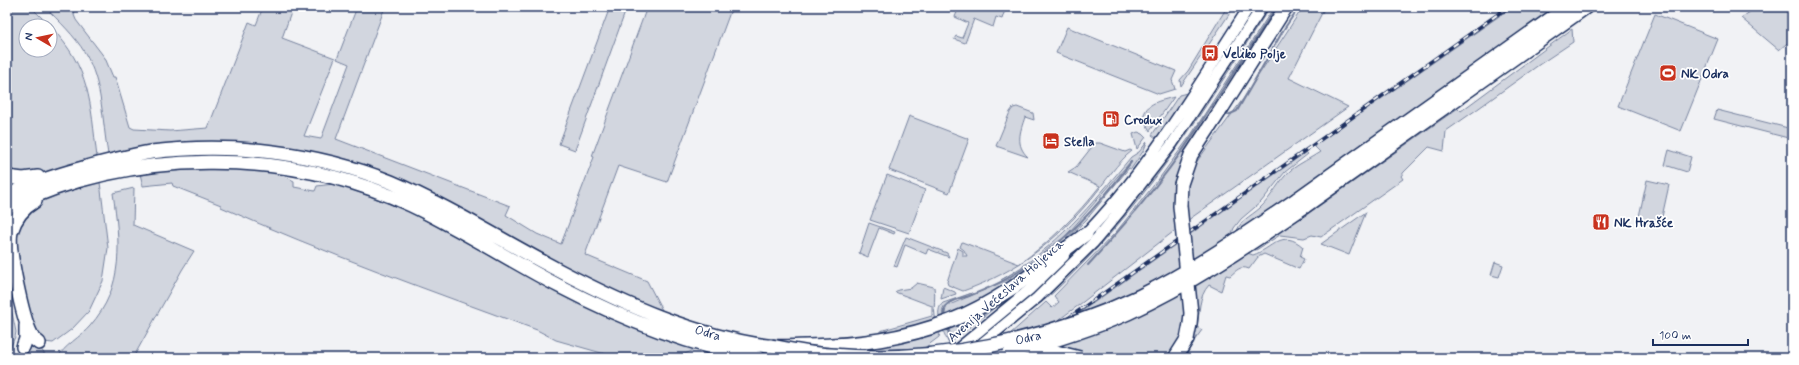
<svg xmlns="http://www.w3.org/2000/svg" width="1799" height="365" viewBox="0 0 1799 365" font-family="Mynerve,sans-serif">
	<rect width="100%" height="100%" fill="#f1f2f5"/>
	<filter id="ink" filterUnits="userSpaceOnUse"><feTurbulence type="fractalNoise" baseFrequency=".025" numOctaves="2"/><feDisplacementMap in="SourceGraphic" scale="8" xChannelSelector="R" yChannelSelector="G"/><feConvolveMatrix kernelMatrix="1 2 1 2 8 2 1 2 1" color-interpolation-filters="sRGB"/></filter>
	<g filter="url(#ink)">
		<path fill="#d2d6df" stroke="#76829e" d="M7,7H31L50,26H26V50H50V26C91,69 90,102 97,157L39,174L7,175Z
			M45,7H76L74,15L76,20L105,58L113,77H115L130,127L134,129L170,131L208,128L249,22L256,25L263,7H293L282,38L335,58L304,136L321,139L349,64L337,59L357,7H385L336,139L510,206L506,215L537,234L561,244L594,157L592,156L647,7H732L667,182L618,166L585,255L647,281L663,312L636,302L342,160L133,149L108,154C102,121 103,83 85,53C75,36 59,21 45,7Z
			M610,7H627L575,150L559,144Z
			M959,7H1006L1002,19L996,17L993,27L974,19L965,43L954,39L956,36L962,38L968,23L955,17Z
			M1227,7H1234L1181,86L1180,80L1188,71Z
			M1267,7H1270C1213,95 1159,184 1086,260C1070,276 1054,294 1035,307L1043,297L1078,263Z
			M1274,7H1281L1186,155L1195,164L1243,99L1303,7H1325L1289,78L1348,107L1191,218L1079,305L1006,358H977L1010,334L1046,302L1052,308L1059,302L1054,296L1116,232L1158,180L1191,135Z
			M1512,7H1555L1278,204L1291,224L1309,213L1458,108L1461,111L1572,29L1573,42C1529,70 1489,102 1446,131L1444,151L1429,147L1404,172L1401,176L1403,179L1321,237L1312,235L1304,238L1280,235L1256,250H1249L1236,235C1238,221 1250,217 1260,208C1272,197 1279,180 1291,170C1300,163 1311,158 1320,152L1314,146Z
			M1757,7H1785L1792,17V39L1779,50L1741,18Z
			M1655,14L1718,39L1681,131L1618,106Z
			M1067,27L1176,71L1172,80L1175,89L1159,94L1056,53Z
			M1187,93L1170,121L1156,138L1152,135L1179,95Z
			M1174,97L1150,131L1143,118C1146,102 1160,101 1174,97Z
			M1017,107L1033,113L1034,120L1025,117C1020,132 1015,145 1028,157L996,146L1010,112L1013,108Z
			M1717,110L1792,129V139L1714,119Z
			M909,116L969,139L949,193L889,170Z
			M1138,132L1143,134L1146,137L1137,149L1133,134Z
			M1147,142L1144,150L1131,169L1129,168L1086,220L1051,254L1031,282L1000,306L998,305L949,344L947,340C943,330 933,311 943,303L972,293C940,306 936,302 950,338L948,340L949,342L987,312L986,310L952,337C948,327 942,316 947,306L1012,278L1039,260L1056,245L1065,240L1111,189L1132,162L1131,161L1064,238C1053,244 1045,251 1036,259C1025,267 1013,273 1001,280C1056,248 1091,205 1131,157L1139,152Z
			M1095,143H1100L1125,152L1130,150L1132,151C1119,160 1103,185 1092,198C1056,241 1017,272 963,291L948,285L947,282L958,248L963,251V256H967L964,250L960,247L962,242L1019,264C1050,242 1077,215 1100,186L1068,172L1076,167Z
			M1669,150L1691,157L1687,172L1665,165Z
			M1306,152L1308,154L1285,172L1261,202L1241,219L1234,228L1231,236L1242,251L1253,255C1272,249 1282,228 1303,247L1300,257L1304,259L1299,269L1264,254L1258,257L1249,269C1240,265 1236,271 1230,276L1226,275L1221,291L1209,285C1198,297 1200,312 1197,327L1202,330L1194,341L1185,358H1042L1034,345Z
			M217,168L254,170L279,173L294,181V187L315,191L317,186L334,184L356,191L408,211L555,291L608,317L697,349L682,355L619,358L556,340L537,330C431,291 324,253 221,207V205L173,186L172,183L143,186L140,174L177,169Z
			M887,175L925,190L909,233L870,220Z
			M1647,180L1669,185L1660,226L1638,221Z
			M100,182L108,248L103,281L89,311L72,329L53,343L44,342L32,329L16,257V227L38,203L69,191Z
			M134,188L133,225L194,251L182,270L133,358H58C62,347 82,336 90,326C125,286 120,242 113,193Z
			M1366,212L1349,255L1321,244Z
			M869,223L895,232L894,234L879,228L868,257L859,253Z
			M906,237L947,253L949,257L928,249L926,254L905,245L897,267L894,266Z
			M1495,262L1503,265L1499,277L1491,275Z
			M917,283L934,287C936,297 933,306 935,316C936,323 942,330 939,337L911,358L914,349L875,350L880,331L932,316V306L895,292L898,290L911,288Z
			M943,287L955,292L956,294L941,299Z
			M7,289L16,332L15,337L7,355Z
			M32,347L41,349L47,358H21L25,350Z"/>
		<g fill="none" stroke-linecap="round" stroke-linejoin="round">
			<path stroke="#707c9a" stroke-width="2" d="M1212,106L1276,7
				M1223,113L1228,115L1237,111L1284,29L1299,7
				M1088,265C1133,216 1176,165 1210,108L1212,106L1216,108
				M944,319V310C945,307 946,305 949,303C955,299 963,298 969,296C984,290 999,284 1013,275C1061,248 1098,206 1131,162
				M947,327L951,339
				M949,341L986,311"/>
			<g stroke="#1b2f5e" stroke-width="13">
				<path id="secondary" d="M1081,239C1148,171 1197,87 1249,7
					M954,352L1029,290L1064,256
					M964,358L1037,298L1093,243L1120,211L1172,144L1262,7"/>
			</g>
			<g stroke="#1b2f5e" stroke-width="16">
				<path id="highway" d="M1222,108L1286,7
					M7,177L23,179L38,177
					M7,196C31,183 57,175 83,168C106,162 128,156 151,152C231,142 316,152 391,182C450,207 504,242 560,271C625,305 695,336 767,346C780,348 795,346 808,346C858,345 903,339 950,321C1001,301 1043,266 1086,234
					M1297,199L1567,7
					M35,201C23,208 15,218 11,232C7,248 23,319 31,334C33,338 36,341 39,343
					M1304,207L1586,7
					M7,208C131,148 286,147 411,205C462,229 509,260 559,286C622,319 688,345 758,358
					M23,347L26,339V326
					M987,358L1010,353
					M1175,358L1187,339L1190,324"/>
			</g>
			<use href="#secondary" stroke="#fff" stroke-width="10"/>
			<use href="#highway" stroke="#fff" stroke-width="13"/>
			<g stroke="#1b2f5e" stroke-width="3.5">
				<path id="rail" d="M1012,358L1508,7"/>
			</g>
			<use href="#rail" stroke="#fff" stroke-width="2" stroke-dasharray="6" stroke-linecap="butt"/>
			<g stroke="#1b2f5e" stroke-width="16" stroke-linecap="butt">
				<path id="highway-bridge" d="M1190,324L1191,313L1180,206L1181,184L1191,155L1222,108
					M771,346C791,350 810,354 831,355C936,364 1045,341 1140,296C1195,269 1246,234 1297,199
					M1034,352H1056L1080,358
					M1010,353C1050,342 1090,330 1128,313C1191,284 1247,246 1304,207"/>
			</g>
			<use href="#highway-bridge" stroke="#fff" stroke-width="13"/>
		</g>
	</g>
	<defs>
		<g id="bus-square" transform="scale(0.9)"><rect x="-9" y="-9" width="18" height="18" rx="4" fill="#c8321e" stroke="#fff"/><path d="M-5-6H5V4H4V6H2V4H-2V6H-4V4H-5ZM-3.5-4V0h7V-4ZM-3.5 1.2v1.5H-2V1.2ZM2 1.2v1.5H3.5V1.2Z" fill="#fff"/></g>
		<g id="stadium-square" transform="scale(0.9)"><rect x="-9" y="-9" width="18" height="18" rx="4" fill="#c8321e" stroke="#fff"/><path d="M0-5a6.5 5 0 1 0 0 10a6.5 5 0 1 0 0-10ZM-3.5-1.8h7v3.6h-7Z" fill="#fff"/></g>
		<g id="fuel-square" transform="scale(0.9)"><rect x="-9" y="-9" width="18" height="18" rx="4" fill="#c8321e" stroke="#fff"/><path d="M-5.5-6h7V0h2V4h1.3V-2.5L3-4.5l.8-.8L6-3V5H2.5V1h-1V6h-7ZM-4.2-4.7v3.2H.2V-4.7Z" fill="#fff"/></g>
		<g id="hotel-square" transform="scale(0.9)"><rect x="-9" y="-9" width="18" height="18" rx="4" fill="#c8321e" stroke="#fff"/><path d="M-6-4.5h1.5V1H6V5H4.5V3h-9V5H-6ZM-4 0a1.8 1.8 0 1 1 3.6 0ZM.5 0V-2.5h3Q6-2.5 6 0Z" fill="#fff"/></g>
		<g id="restaurant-square" transform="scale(0.9)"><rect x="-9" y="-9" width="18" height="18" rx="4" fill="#c8321e" stroke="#fff"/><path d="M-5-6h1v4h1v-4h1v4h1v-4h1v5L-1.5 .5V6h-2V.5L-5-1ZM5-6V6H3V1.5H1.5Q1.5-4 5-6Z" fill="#fff"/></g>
	</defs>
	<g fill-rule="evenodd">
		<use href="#bus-square" x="1210" y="53"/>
		<use href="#stadium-square" x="1668" y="73"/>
		<use href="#fuel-square" x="1111" y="119"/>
		<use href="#hotel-square" x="1051" y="141"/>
		<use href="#restaurant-square" x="1601" y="222"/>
	</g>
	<g text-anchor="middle" stroke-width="3.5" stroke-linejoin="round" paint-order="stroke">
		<g font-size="13" font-weight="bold" fill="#1b2f5e" stroke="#fff" text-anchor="start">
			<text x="1223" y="58">Veliko Polje</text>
			<text x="1681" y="78">NK Odra</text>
			<text x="1124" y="124">Crodux</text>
			<text x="1064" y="146">Stella</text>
			<text x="1614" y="227">NK Hrašće</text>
		</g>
		<g font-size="13" fill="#1b2f5e" stroke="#fff">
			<text transform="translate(1005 290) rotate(-41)" y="5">Avenija Većeslava Holjevca</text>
			<text transform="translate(708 332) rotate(16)" y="5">Odra</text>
			<text transform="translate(1028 337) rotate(-14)" y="5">Odra</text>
		</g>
	</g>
	<rect width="1799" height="365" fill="none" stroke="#fff" stroke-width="24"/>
	<rect x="12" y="12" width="1775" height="341" fill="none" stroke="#1b2f5e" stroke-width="1.5" filter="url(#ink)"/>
	<g transform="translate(38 38) rotate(279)"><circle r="19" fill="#ffffff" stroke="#a4acbf"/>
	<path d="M0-3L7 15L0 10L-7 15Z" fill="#c8321e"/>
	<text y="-6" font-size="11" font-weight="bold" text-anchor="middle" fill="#1b2f5e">N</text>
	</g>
	<path d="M1653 339v6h95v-6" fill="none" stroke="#1b2f5e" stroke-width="2"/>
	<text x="1659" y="339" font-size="12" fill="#1b2f5e" stroke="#ffffff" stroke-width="3" paint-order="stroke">100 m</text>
</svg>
